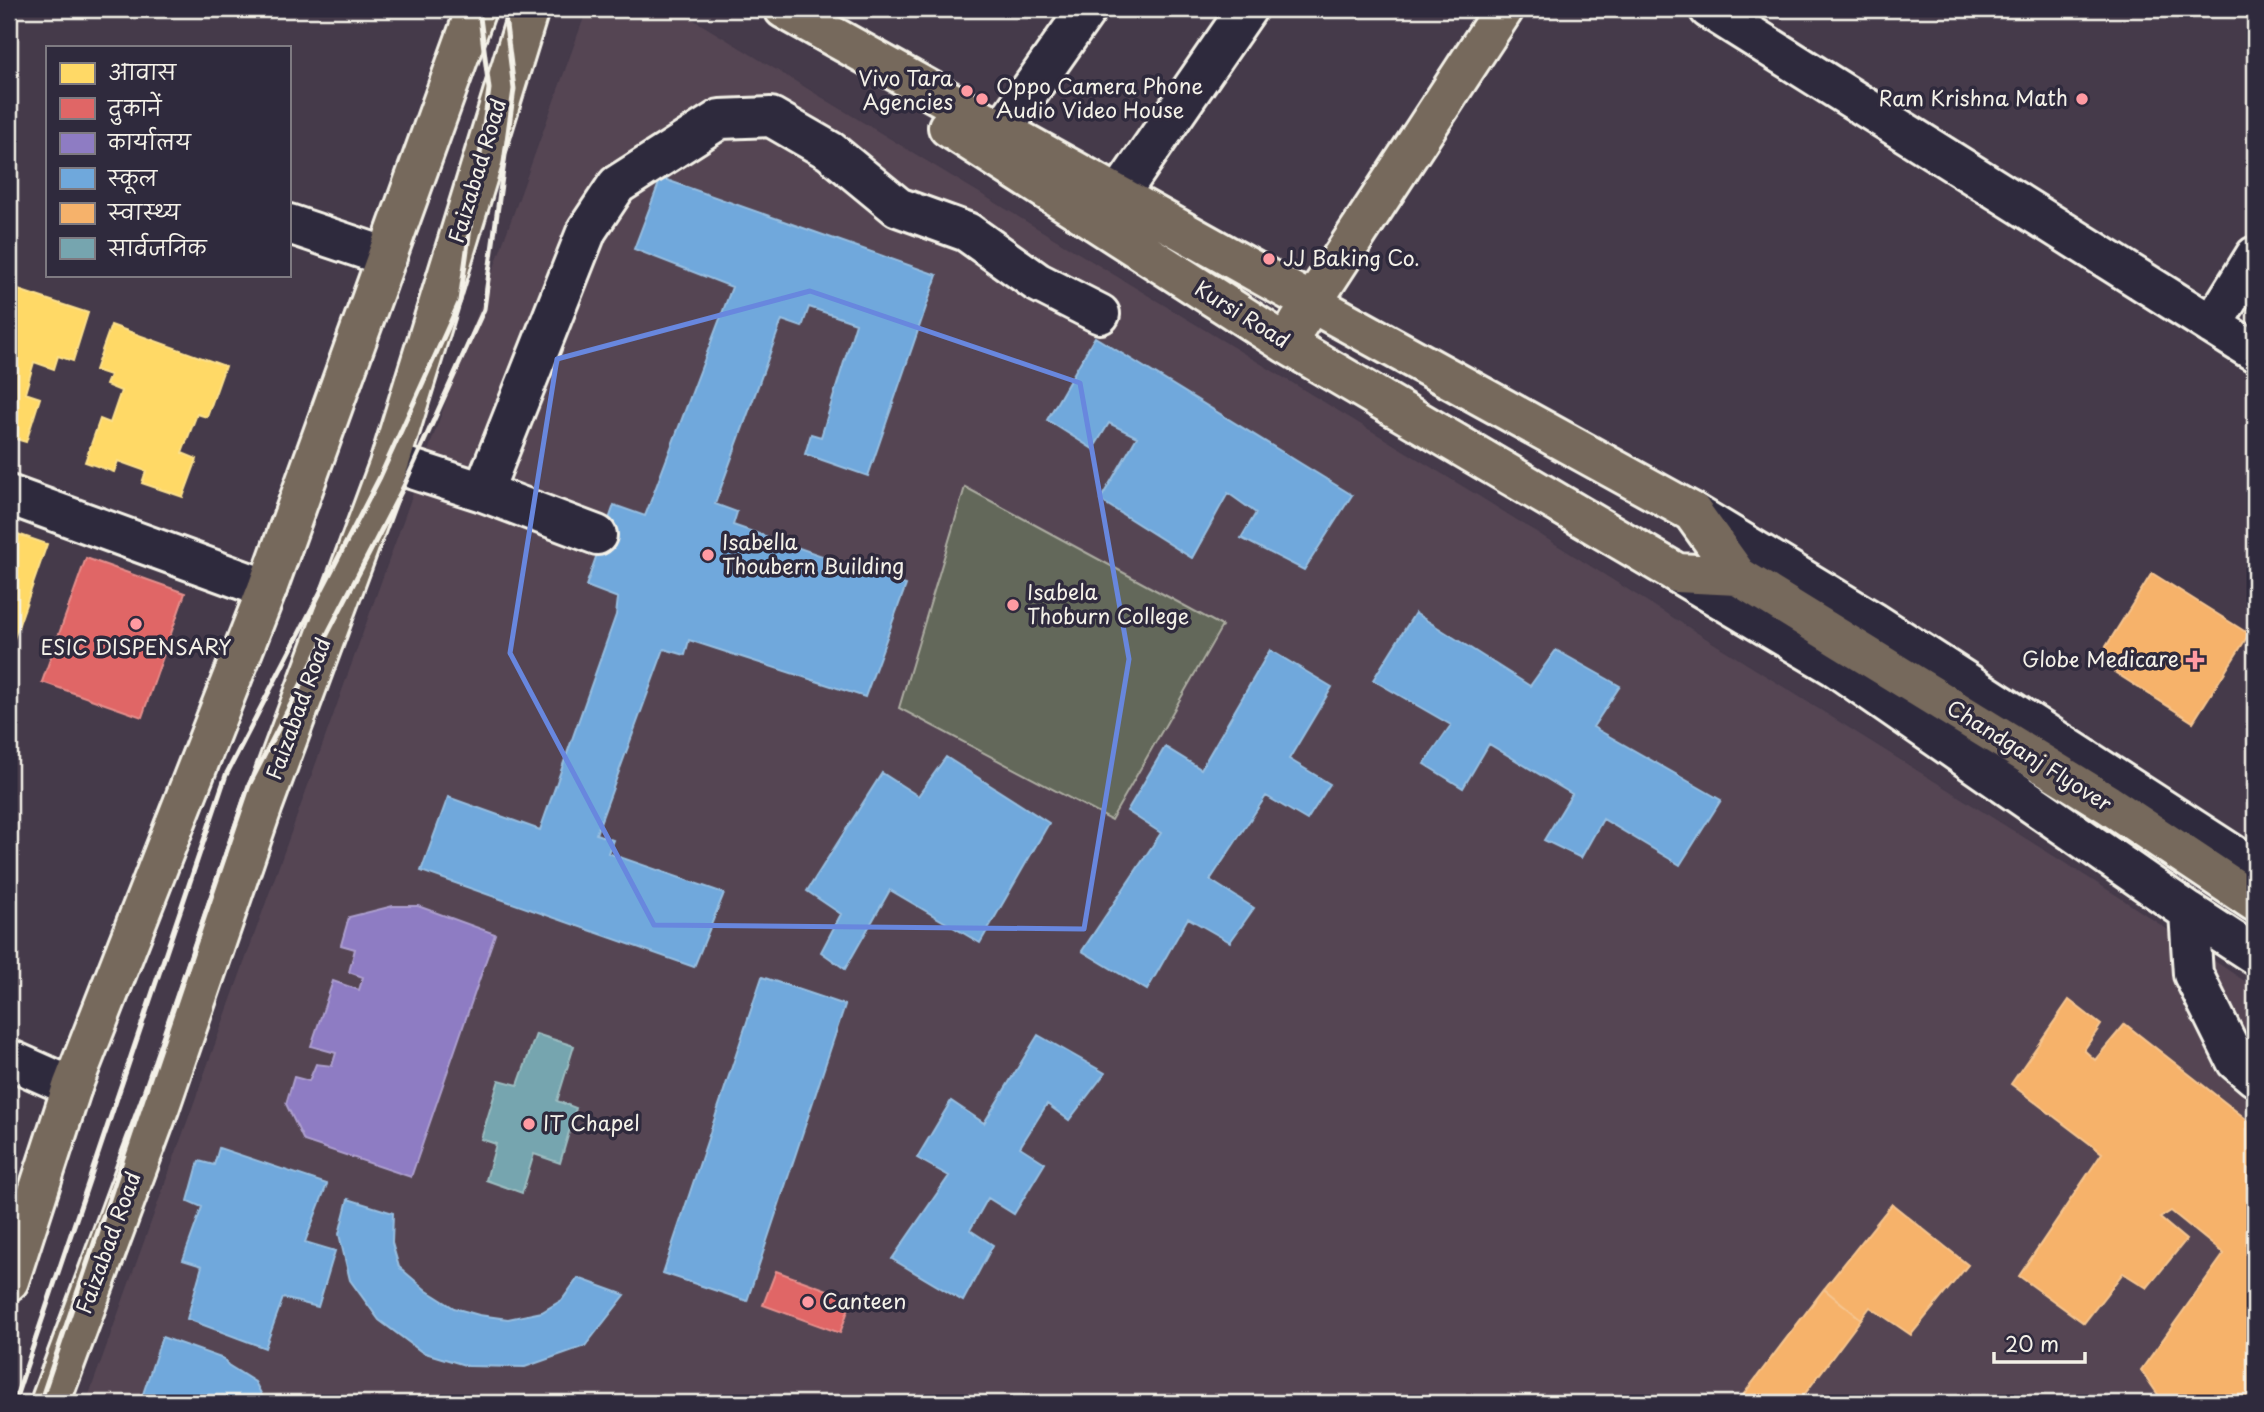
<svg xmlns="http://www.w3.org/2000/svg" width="2264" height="1412" viewBox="0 0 2264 1412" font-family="'Playpen Sans','Playpen Sans Deva',sans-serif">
	<rect width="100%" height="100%" fill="#453a4a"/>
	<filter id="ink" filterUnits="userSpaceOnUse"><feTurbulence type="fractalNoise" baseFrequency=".0143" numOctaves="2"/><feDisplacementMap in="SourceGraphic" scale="14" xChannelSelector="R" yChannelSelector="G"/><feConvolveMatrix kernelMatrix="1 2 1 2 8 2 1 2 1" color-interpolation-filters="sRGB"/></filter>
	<g filter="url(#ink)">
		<path fill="#544553" d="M587,9H676L1477,495L2116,895L2255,988V1403H86Z"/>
		<path fill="#63685a" stroke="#acaca1" stroke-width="2" d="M965,487L1222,626L1111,820L899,708Z"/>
		<path fill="#ffd966" stroke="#fce08d" stroke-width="2" d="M9,287L88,313L73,361L58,356L54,369L34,362L25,393L40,398L26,442L9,437Z
			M111,325L225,366L207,417L197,414L182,453L197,459L183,497L142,483L146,471L118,461L114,472L85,462L100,419L110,423L121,391L106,385L110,375L95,370Z
			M9,531L47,544L9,653Z"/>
		<path fill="#e06666" stroke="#e6908d" stroke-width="2" d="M86,558L185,593L142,717L42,682Z
			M776,1271L852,1299L840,1333L763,1305Z"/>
		<path fill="#8e7cc3" stroke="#ad9fce" stroke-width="2" d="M393,906H418L495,934L411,1177L304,1141L286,1104L294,1077L309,1081L316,1064L332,1066L336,1053L311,1046L333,981L359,990L363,977L349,972L355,949L341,945L349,917Z"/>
		<path fill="#6fa8dc" stroke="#97bee0" stroke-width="2" d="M661,178L937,275L868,476L805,454L811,434L821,437L856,323L809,307L802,327L782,320L715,504L737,512L733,525L906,585L865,697L689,640L685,655L664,649L596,834L613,840L608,853L724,893L694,967L421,871L448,797L540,830L616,615L618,598L586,586L614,505L645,516L732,287L634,249Z
			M1095,337L1352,495L1304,570L1241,538L1256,513L1228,493L1192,558L1100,500L1137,437L1109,423L1093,449L1047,420Z
			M1415,613L1530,686L1556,650L1620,686L1593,727L1721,800L1680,865L1603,819L1581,858L1544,840L1572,794L1489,744L1463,788L1424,764L1451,725L1373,680Z
			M1270,650L1332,687L1289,759L1330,784L1307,820L1266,796L1210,880L1254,908L1230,942L1188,918L1147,990L1082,951L1161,833L1127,811L1165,747L1201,769Z
			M946,757L1049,823L980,943L890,890L845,969L821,952L841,914L807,891L882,773L918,796Z
			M762,977L845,1005L747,1301L663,1273Z
			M1038,1035L1105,1073L1069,1120L1047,1104L1020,1147L1045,1163L1014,1214L988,1198L970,1230L993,1245L963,1301L892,1259L949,1176L917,1158L951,1101L984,1123Z
			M219,1148L327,1184L305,1242L335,1251L318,1307L283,1298L265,1348L187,1319L202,1266L183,1260L202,1207L188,1201L199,1161L214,1165Z
			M348,1199L393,1213L392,1243L399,1267L427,1291L454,1308L479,1315L508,1319L542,1312L562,1300L578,1278L625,1295L585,1346L525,1367L468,1366L422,1352L379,1320L350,1280L339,1234Z
			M162,1337L224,1359L228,1365L255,1382L266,1403H140Z"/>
		<path fill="#f6b26b" stroke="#f5c590" stroke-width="2" d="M2152,573L2249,634L2193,722L2097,661Z
			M2069,1000L2101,1025L2084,1050L2095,1060L2125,1024L2255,1126V1403H2167L2161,1399L2141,1370L2224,1254L2171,1211L2160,1218L2186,1240L2147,1288L2123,1273L2084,1323L2019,1276L2102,1153L2011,1084Z
			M1892,1204L1968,1265L1911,1335L1870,1307L1861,1319L1824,1289Z
			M1824,1289L1861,1319L1798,1403H1737Z"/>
		<path fill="#76a5af" stroke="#9cbcc0" stroke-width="2" d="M536,1034L574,1046L557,1101L576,1108L560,1163L534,1154L522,1193L486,1180L496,1144L481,1139L499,1080L518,1085Z"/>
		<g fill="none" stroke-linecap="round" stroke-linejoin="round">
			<g stroke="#f4f1e8" stroke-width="44">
				<path id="minor" d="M1709,9L2255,352
					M1002,130L1087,9
					M1119,195L1247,9
					M289,224L387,257
					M2212,325L2255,256
					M390,462L483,492L597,535
					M483,492L587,230L617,185L720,119L771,117L830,151L898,207L967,232L1037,282L1100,314
					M9,495L267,589
					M1692,512L1872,621L2255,869
					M1677,573L1834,666L2189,912L2255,955
					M2189,912L2193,974L2236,1061L2255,1077
					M9,1059L72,1087"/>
			</g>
			<g stroke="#f4f1e8" stroke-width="44">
				<path id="major" d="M784,9L1312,303L1692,512L1738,576L2108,804L2255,902
					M948,127L1285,343L1677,573L1738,576
					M1298,324L1504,9
					M9,1281L72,1087L267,589L476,9
					M50,1403L160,1106L263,805L390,462L529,9"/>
			</g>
			<use href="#minor" stroke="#2f2a3d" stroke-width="38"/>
			<use href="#major" stroke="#76695c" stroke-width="38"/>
			<path stroke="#f4f1e8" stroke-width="5" d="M14,1403L226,775L380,477L460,301L489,89L479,9
				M40,1403L249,785L403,488L484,309L514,89L504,9"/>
		</g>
	</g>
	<path fill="none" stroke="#6887de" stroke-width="5" stroke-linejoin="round" d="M810,291L1080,383L1129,659L1084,929L654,925L510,653L557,359Z"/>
	<g fill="#ff9aa2" stroke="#2f2a3d" stroke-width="2.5">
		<circle cx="967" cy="91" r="7"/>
		<circle cx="982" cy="99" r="7"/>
		<circle cx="2082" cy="99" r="7"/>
		<circle cx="1269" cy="259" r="7"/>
		<circle cx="708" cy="555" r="7"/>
		<circle cx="1013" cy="605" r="7"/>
		<circle cx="136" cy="624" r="7"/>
		<path d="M2191.5 649.5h7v7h7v7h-7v7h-7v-7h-7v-7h7z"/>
		<circle cx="529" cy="1124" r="7"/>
		<circle cx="808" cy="1302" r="7"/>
	</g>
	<g text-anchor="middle" stroke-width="7" stroke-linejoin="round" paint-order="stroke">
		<g font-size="21" fill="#f4f1e8" stroke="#2f2a3d" text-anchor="start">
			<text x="953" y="86" text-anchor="end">Vivo Tara<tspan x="953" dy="24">Agencies</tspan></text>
			<text x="996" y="94">Oppo Camera Phone<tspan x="996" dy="24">Audio Video House</tspan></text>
			<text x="2068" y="106" text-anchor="end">Ram Krishna Math</text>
			<text x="1283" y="266">JJ Baking Co.</text>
			<text x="722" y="550">Isabella<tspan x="722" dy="24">Thoubern Building</tspan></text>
			<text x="1027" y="600">Isabela<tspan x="1027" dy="24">Thoburn College</tspan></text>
			<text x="136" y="655" text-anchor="middle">ESIC DISPENSARY</text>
			<text x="2179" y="667" text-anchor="end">Globe Medicare</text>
			<text x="543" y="1131">IT Chapel</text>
			<text x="822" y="1309">Canteen</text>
		</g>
		<g font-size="21" fill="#f4f1e8" stroke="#2f2a3d">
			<text transform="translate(478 171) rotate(-73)" y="7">Faizabad Road</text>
			<text transform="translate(1242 315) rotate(32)" y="7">Kursi Road</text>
			<text transform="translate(299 709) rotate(-70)" y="7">Faizabad Road</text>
			<text transform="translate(2029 756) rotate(32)" y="7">Chandganj Flyover</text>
			<text transform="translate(109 1243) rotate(-70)" y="7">Faizabad Road</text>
		</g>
	</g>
	<rect width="2264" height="1412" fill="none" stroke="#2f2a3d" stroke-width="35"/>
	<rect x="18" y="18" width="2229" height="1377" fill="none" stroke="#f4f1e8" stroke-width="2.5" filter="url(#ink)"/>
	<rect x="46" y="46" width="245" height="231" fill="#2f2a3d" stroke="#7e7a81" stroke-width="2"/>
	<rect x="60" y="63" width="35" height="21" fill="#ffd966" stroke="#7e7a81" stroke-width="2"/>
	<text x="108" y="80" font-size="21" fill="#f4f1e8">आवास</text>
	<rect x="60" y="98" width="35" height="21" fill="#e06666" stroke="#7e7a81" stroke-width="2"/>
	<text x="108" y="116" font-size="21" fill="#f4f1e8">दुकानें</text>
	<rect x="60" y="133" width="35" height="21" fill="#8e7cc3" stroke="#7e7a81" stroke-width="2"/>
	<text x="108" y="150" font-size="21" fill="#f4f1e8">कार्यालय</text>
	<rect x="60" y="168" width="35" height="21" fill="#6fa8dc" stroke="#7e7a81" stroke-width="2"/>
	<text x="108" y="186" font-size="21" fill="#f4f1e8">स्कूल</text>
	<rect x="60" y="203" width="35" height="21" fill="#f6b26b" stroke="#7e7a81" stroke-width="2"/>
	<text x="108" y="220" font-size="21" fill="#f4f1e8">स्वास्थ्य</text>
	<rect x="60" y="238" width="35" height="21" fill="#76a5af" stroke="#7e7a81" stroke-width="2"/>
	<text x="108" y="256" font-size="21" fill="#f4f1e8">सार्वजनिक</text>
	<path d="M1994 1352v10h91v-10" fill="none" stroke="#f4f1e8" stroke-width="3.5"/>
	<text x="2005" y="1352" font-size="21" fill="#f4f1e8" stroke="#2f2a3d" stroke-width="5" paint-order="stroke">20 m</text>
</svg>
